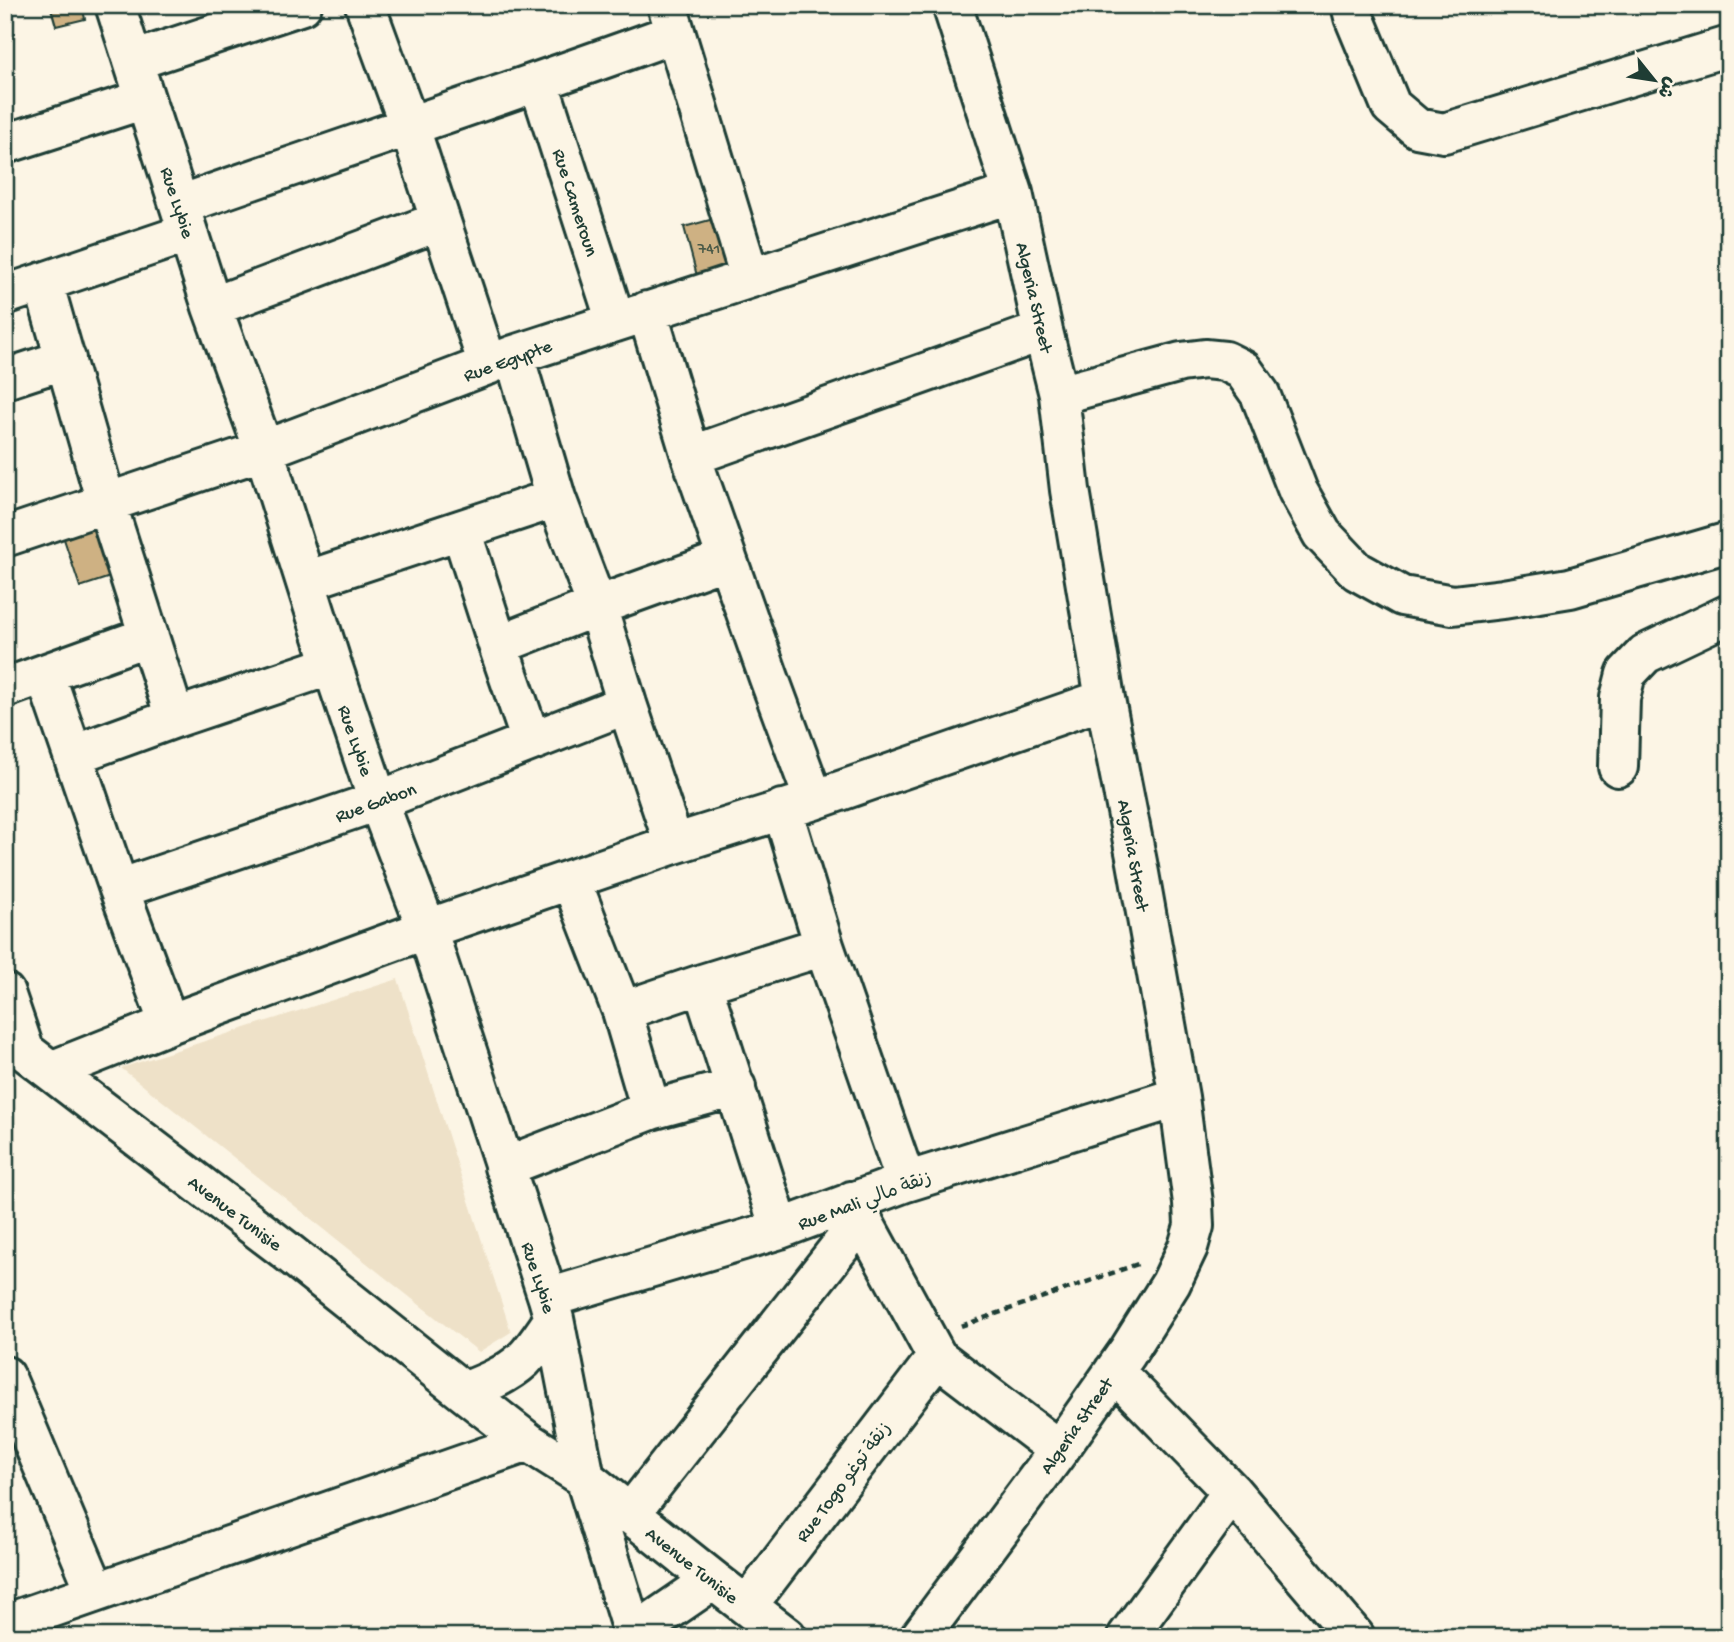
<svg xmlns="http://www.w3.org/2000/svg" width="1734" height="1642" viewBox="0 0 1734 1642" font-family="'Gochi Hand','Playpen Sans Arabic',sans-serif">
	<rect width="100%" height="100%" fill="#fcf5e5"/>
	<filter id="ink" filterUnits="userSpaceOnUse"><feTurbulence type="fractalNoise" baseFrequency=".0143" numOctaves="2"/><feDisplacementMap in="SourceGraphic" scale="14" xChannelSelector="R" yChannelSelector="G"/><feConvolveMatrix kernelMatrix="1 2 1 2 8 2 1 2 1" color-interpolation-filters="sRGB"/></filter>
	<g filter="url(#ink)">
		<path fill="#eee1c8" d="M398,979L511,1332L479,1352L121,1068Z"/>
		<path fill="#ceb183" stroke="#1f3d34" stroke-width="2" d="M50,5H82L85,19L56,26Z
			M721,217L734,267L697,276L684,227Z
			M94,519L113,576L80,587L61,530Z"/>
		<g fill="none" stroke-linecap="round" stroke-linejoin="round">
			<g stroke="#1f3d34" stroke-width="44">
				<path id="minor" d="M115,5L212,307L264,450L332,665L378,801L427,929L548,1298L554,1319L585,1478L634,1637
					M365,5L409,125L488,365
					M667,5L750,278
					M1351,5L1354,17L1391,106L1417,128L1444,133L1729,46
					M133,61L302,5
					M539,83L616,322
					M5,144L145,99
					M180,205C345,147 511,93 675,33
					M43,282L106,502L175,718
					M5,295L188,233
					M212,307L440,221
					M647,311L691,456L769,678L814,800
					M514,355L556,498L597,606L627,704L674,844
					M5,379L66,359
					M1059,395L1181,362L1205,359L1225,361L1243,370L1260,394L1298,491L1322,534L1357,571L1402,596L1453,605L1503,599L1570,588L1729,542
					M691,456L1043,331
					M461,530L498,645
					M5,537L264,450L514,355L1013,193
					M306,581L556,498
					M45,674L119,889L169,1024
					M5,688L149,636
					M531,741L498,645L597,606L727,559
					M73,755L175,718L332,665
					M1618,767L1620,698L1626,674L1645,654L1729,614
					M782,809L824,946L906,1182
					M571,880L622,1011L651,1110
					M119,889L378,801L627,704
					M702,984L780,1229
					M5,993L24,1049
					M622,1011L702,984L824,946
					M5,1036L284,1249L464,1392L528,1442L585,1478L713,1580L787,1637
					M51,1071L169,1024L427,929L674,844L814,800L1105,699
					M504,1167L651,1110L736,1087
					M852,1201L937,1357L1059,1450
					M548,1298L780,1229L906,1182L1179,1097
					M1114,1371L1232,1492L1355,1637
					M5,1376L96,1592
					M464,1392C484,1384 507,1375 523,1360C535,1348 544,1333 554,1319
					M630,1514L862,1219
					M747,1606L937,1357
					M5,1624L528,1442
					M633,1635L713,1580
					M920,1637L1059,1450L1127,1353L1171,1283L1188,1247L1194,1226L1193,1203L1179,1097L1137,862L1105,699L1070,490L1059,395L1043,331L1013,193L952,5
					M1127,1637L1232,1492"/>
			</g>
			<path stroke="#1f3d34" stroke-width="4.5" stroke-dasharray="7 5" stroke-linecap="butt" d="M961,1326L1138,1264"/>
			<use href="#minor" stroke="#fcf5e5" stroke-width="38"/>
		</g>
	</g>
	<g text-anchor="middle" stroke-width="5" stroke-linejoin="round" paint-order="stroke">
		<g font-size="16" fill="#4b5a48">
			<text x="709" y="253">741</text>
		</g>
		<g font-size="19" fill="#1f3d34" stroke="#fcf5e5">
			<text transform="translate(179 202) rotate(72)" y="7">Rue Lybie</text>
			<text transform="translate(577 202) rotate(72)" y="7">Rue Cameroun</text>
			<text transform="translate(1036 297) rotate(77)" y="7">Algeria Street</text>
			<text transform="translate(507 359) rotate(-20)" y="7">Rue Egypte</text>
			<text transform="translate(357 740) rotate(71)" y="7">Rue Lybie</text>
			<text transform="translate(375 801) rotate(-20)" y="7">Rue Gabon</text>
			<text transform="translate(1135 855) rotate(80)" y="7">Algeria Street</text>
			<text transform="translate(864 1199) rotate(-20)" y="7">Rue Mali زنقة مالي</text>
			<text transform="translate(236 1212) rotate(37)" y="7">Avenue Tunisie</text>
			<text transform="translate(540 1277) rotate(72)" y="7">Rue Lybie</text>
			<text transform="translate(1075 1425) rotate(-55)" y="7">Algeria Street</text>
			<text transform="translate(842 1481) rotate(-53)" y="7">Rue Togo زنقة توغو</text>
			<text transform="translate(693 1564) rotate(38)" y="7">Avenue Tunisie</text>
		</g>
	</g>
	<rect width="1734" height="1642" fill="none" stroke="#fcf5e5" stroke-width="28"/>
	<rect x="14" y="14" width="1706" height="1614" fill="none" stroke="#1f3d34" stroke-width="2.5" filter="url(#ink)"/>
	<g transform="translate(1654 80) rotate(120)" stroke="#fcf5e5" stroke-width="5" paint-order="stroke">
	<path d="M0-5L12 26L0 18L-12 26Z" fill="#1f3d34"/>
	<text y="-10" font-size="19" font-weight="bold" text-anchor="middle" fill="#1f3d34">ش</text>
	</g>
</svg>
